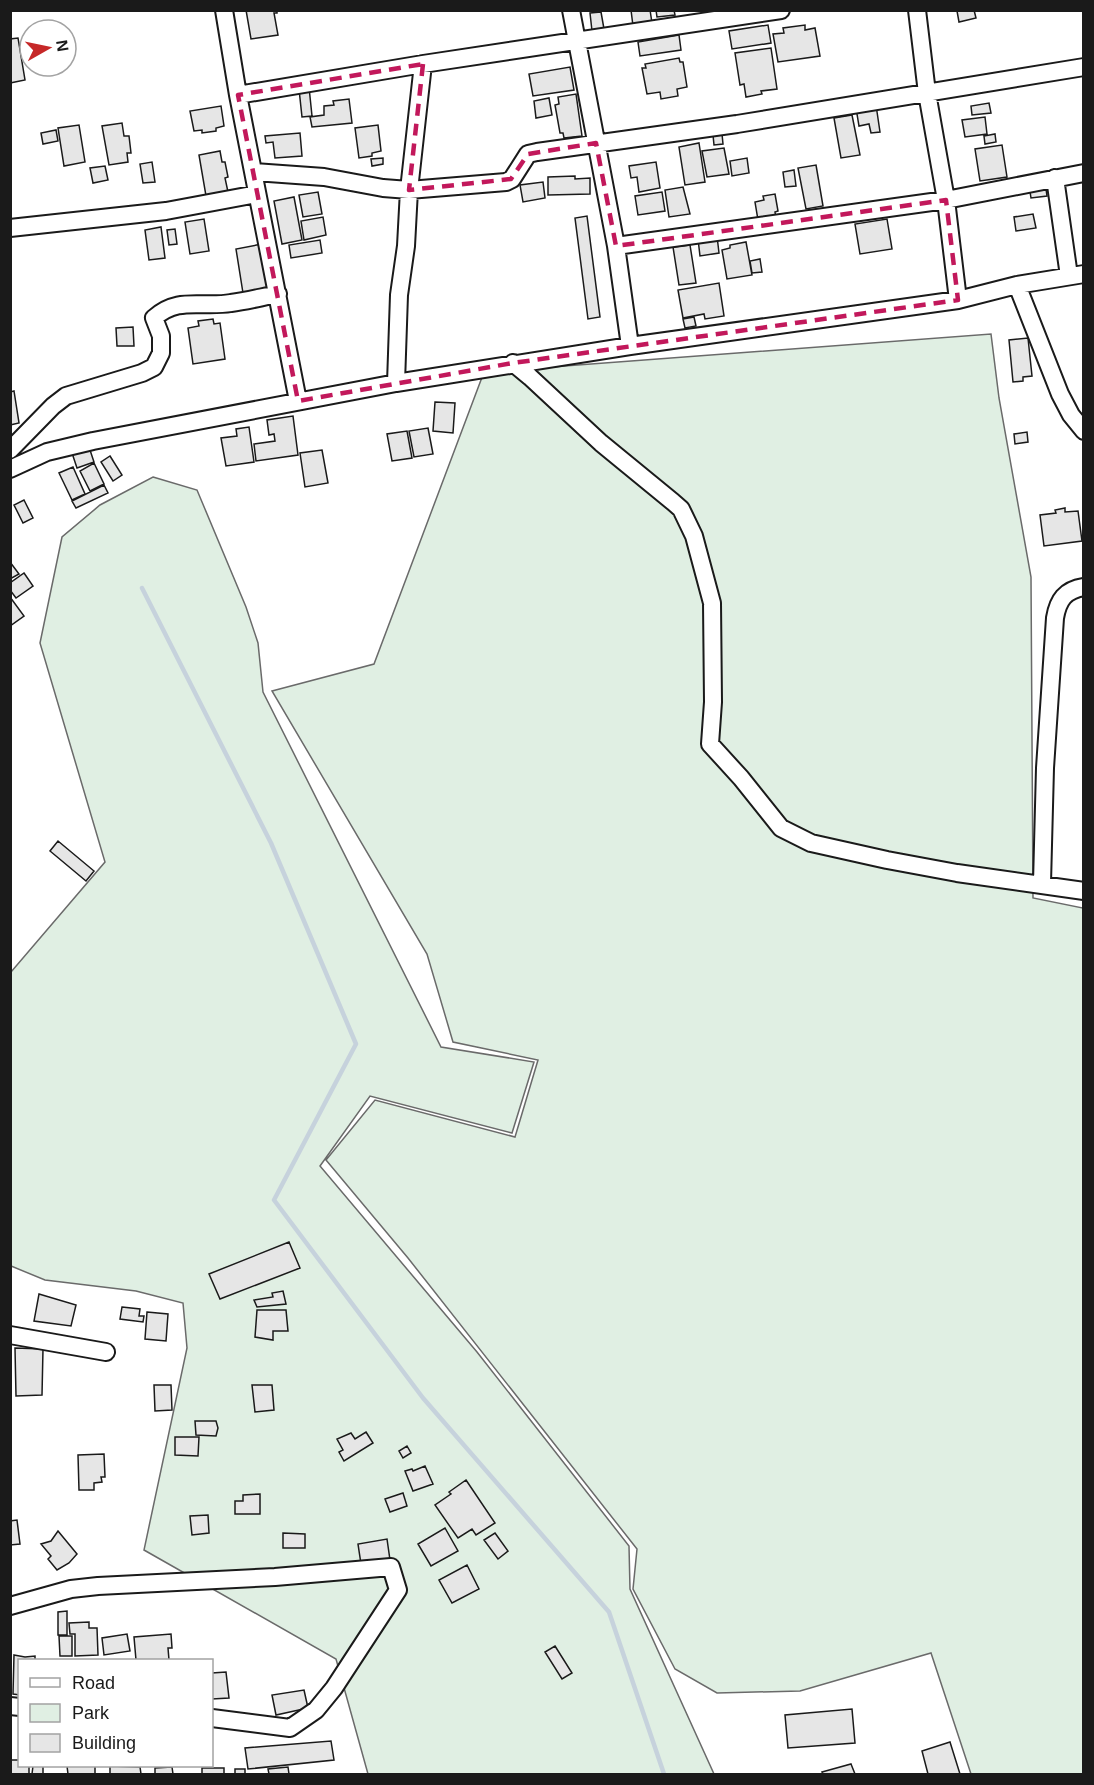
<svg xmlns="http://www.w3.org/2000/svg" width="1094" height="1785" viewBox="0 0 1094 1785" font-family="Helvetica,sans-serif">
	<rect width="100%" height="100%" fill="#fff"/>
	<path fill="#e0efe3" stroke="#6a6a6a" stroke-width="1.5" d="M991,334L999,398L1031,577L1033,898L1083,908V1774H971L931,1653L800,1691L717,1693L675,1669L633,1589L637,1549L408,1258L326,1160L375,1100L515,1137L538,1060L453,1042L427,954L272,691L374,664L484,372Z
		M153,477L197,490L246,607L258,643L263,692L441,1047L534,1062L512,1133L370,1096L320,1166L477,1352L629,1546L630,1589L714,1774H368L336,1659L144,1550L187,1348L183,1303L136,1291L45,1280L11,1266V972L105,862L40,643L62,537L100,505Z"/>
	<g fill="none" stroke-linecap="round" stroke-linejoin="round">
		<path stroke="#c6d2dc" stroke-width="4.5" d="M142,588L271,843L356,1044L274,1200L423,1398L609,1612L664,1774"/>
	</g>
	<path fill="#e6e6e6" stroke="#1a1a1a" stroke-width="1.5" d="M246,10H277V13H274L278,35L251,39Z
		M631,10H650L652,23L633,26Z
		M656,10H674L675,15L657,17Z
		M974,10L976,18L959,22L957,11Z
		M601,12L604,29L592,31L590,13Z
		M768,25L771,43L732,49L729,31Z
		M805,25V30L815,28L820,56L778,62L773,34L784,33L783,28Z
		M679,35L681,50L640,56L638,42Z
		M18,38L25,80L10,83V39Z
		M771,48L777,89L761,91L762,94L746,97L744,84L740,85L735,53Z
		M679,58L680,62H683L687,87L677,89L678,96L661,99L660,92L647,94L642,68H646L645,64Z
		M570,67L574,90L533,96L529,74Z
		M309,87L312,116L302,117L299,89Z
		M576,94L582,136L564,138L563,133H560L555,105L559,104L558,97Z
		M549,98L552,115L536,118L534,101Z
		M349,99L352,123L312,127L310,117L324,115V106L334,105L333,101Z
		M989,103L991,113L972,115L971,106Z
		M876,105L880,132L871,133L869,124L859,126L856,108Z
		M221,106L224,126L216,128V131L202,133V130L194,131L190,111Z
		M852,115L860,155L841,158L834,118Z
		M985,117L987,134L965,137L962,120Z
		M122,123L124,136H129L131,153H127L128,162L109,165L102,126Z
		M79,125L85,162L64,166L58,128Z
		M378,125L381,151L372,153V156L359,158L355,128Z
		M56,130L58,141L43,144L41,133Z
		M300,133L302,156L275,158L273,142L266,143L265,136Z
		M722,134L723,144L714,145L713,135Z
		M995,134L996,142L985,144L984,136Z
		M699,143L705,182L685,185L679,147Z
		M1002,145L1007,177L980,181L975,149Z
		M724,148L729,174L707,177L702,151Z
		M220,151L222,162H225L228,177L225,178L228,192L206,196L199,155Z
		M383,158V164L372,166L371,159Z
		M747,158L749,173L732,176L730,161Z
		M152,162L155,182L143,183L140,164Z
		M656,162L660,188L639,192L637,177L631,178L629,166Z
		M816,165L823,206L806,209L798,168Z
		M105,166L108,180L93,183L90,168Z
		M794,170L796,186L785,187L783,172Z
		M575,176V179L590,178V194L548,195V177Z
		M543,182L545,198L523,202L520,185Z
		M1045,182L1047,196L1031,198L1029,185Z
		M683,187L690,214L669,217L665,190Z
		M318,192L322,214L303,217L299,195Z
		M662,192L665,211L638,215L635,196Z
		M775,194L778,211L775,212L776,218L758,220L755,202L764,200L763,196Z
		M294,197L302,240L282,244L274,201Z
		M1033,214L1036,228L1016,231L1014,217Z
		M587,216L600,317L588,319L575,218Z
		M323,217L326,235L304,240L301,221Z
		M204,219L209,251L190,254L185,222Z
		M887,219L892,249L860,254L855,224Z
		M161,227L165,258L149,260L145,230Z
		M175,229L177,244L169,245L167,230Z
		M717,236L719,253L700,256L698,239Z
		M320,240L322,253L291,258L289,245Z
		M746,242L752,275L727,279L722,250L730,248V245Z
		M262,244L269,289L243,293L236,249Z
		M690,245L696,283L679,285L673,247Z
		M760,259L762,272L752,273L750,261Z
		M719,283L724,316L705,319L704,314L683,318L678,290Z
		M694,317L696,326L685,328L683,319Z
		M213,319L214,324L220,323L225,359L193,364L188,328L199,326L198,321Z
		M133,327L134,346H117L116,328Z
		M1028,338L1032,376L1023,377V381L1013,382L1009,340Z
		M14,391L19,423L10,425V392Z
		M435,402L455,403L453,433L433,431Z
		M293,416L298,455L256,461L254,444L275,441L274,434L269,435L267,420Z
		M249,427L254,462L226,466L221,438L237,436L236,429Z
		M428,428L433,454L414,457L409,431Z
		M407,431L412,458L392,461L387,434Z
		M1027,432L1028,442L1015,444L1014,434Z
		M89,447L94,462L77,468L72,453Z
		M322,450L328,483L305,487L300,453Z
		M110,456L122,475L113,481L101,462Z
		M94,463L104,484L90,491L80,471Z
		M73,467L85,494L72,500L59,473Z
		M104,485L108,493L76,508L72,501Z
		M24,500L33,518L23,523L14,505Z
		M1065,508V512L1078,511L1082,541L1044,546L1040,515L1056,513L1055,510Z
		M10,562L19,574L10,579Z
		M24,573L33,586L16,598L10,590V583Z
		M10,597L24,616L10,626Z
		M58,841L94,871L86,881L50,851Z
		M289,1242L300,1268L220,1299L209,1274Z
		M283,1291L286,1304L257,1307L254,1300L273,1297L272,1293Z
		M39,1294L76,1305L71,1326L34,1321Z
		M122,1307L140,1309L139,1316H144L143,1322L120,1319Z
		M257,1310H286L288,1331H273V1340L255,1337Z
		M147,1312L168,1314L166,1341L145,1339Z
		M15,1348L43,1349L42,1395L16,1396Z
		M154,1385H171L172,1410L155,1411Z
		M252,1385H272L274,1410L255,1412Z
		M195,1421H216L218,1428L216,1436L196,1435Z
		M366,1432L373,1443L344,1461L339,1452L343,1450L337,1439L351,1433L355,1439Z
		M175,1437H199L198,1456L175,1455Z
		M407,1446L411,1453L403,1458L399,1451Z
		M104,1454L105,1477H101L102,1482L94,1483V1490H79L78,1455Z
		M425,1466L433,1484L413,1491L405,1471L412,1469L413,1471Z
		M466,1480L495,1523L476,1535L472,1529L458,1538L435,1505L451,1494L449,1492Z
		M403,1493L407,1506L390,1512L385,1499Z
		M260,1494V1514H235V1501H243V1495Z
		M208,1515L209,1533L192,1535L190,1516Z
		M17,1520L20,1544L10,1545V1521Z
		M445,1528L458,1551L431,1566L418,1544Z
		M58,1531L77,1554L69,1563L57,1570L48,1559L51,1556L41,1544L51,1541Z
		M283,1533L305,1534V1548H283Z
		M495,1533L508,1551L498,1559L484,1540Z
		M387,1539L390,1560L361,1564L358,1544Z
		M467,1565L479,1589L452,1603L439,1580Z
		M67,1611V1635H58V1612Z
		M89,1622V1628H97L98,1655L75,1656V1634H70L69,1623Z
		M127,1634L130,1651L104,1655L102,1638Z
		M171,1634L172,1648H168L169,1660H136L134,1637Z
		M59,1636H72V1656H60Z
		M555,1646L572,1673L562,1679L545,1652Z
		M14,1655L25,1657L35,1656V1660H20V1695L13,1694Z
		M226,1672L229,1698L212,1699V1673Z
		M304,1690L308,1708L276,1715L272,1695Z
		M852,1709L855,1743L788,1748L785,1715Z
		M331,1741L334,1760L248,1769L245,1748Z
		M950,1742L960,1774H928L922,1751Z
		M10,1760H20V1766H29V1774H32H10Z
		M851,1764L855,1774H823L822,1772Z
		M33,1766H43V1774H32Z
		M67,1766H95V1774H68Z
		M110,1766L140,1767L141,1774H110Z
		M172,1767L173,1774H155V1768Z
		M288,1767L289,1774H269L268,1769Z
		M202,1768H224V1774H202Z
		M235,1769H245V1774H235Z"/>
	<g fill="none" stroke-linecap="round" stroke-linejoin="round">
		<g stroke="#1a1a1a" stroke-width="20">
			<path id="minor" d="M224,10L238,95L298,401
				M571,10L616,246L630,346
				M917,10L927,93L946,200L958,300
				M238,95L423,64L781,10
				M254,172L324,177L383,188L409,190L506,182L512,179L528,154L537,152L737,124L1084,67
				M1055,178L1069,276
				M10,228L166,211L257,194
				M616,246L946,200L1084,173
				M1017,285L1060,394L1071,415L1084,431
				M513,363L530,377L601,443L673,502L681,509L694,536L712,603L713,702L710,744L741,778L781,828L811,843L887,860L957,873L1084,891
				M396,383L399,295L406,246L409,190L423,64
				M10,450L53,406L66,396L142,373L154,367L161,353V336L154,318C178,296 201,308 231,303C247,301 262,297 278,294
				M10,469L47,452L93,441L396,383L630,346L958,300L1017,285L1084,274
				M1042,883L1045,768L1055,618C1058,600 1065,590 1084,587
				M10,1335L106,1352
				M10,1606L71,1589L98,1586L275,1577L391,1567L398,1590L334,1688L316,1710L290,1728L212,1718
				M10,1706L20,1707"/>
		</g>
		<use href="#minor" stroke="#fff" stroke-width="16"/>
	</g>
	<path fill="none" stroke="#c2185b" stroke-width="4.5" stroke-dasharray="12 8" stroke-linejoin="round" d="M423,64L409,190L511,179L528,154L596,143L616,246L946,200L958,300L513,363L298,401L238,95Z"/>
	<rect width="1094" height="1785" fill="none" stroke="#1a1a1a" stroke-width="24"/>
	<rect x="18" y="1659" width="195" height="108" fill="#ffffff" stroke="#a3a3a3" stroke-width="1.5"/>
	<rect x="30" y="1678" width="30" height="9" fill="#ffffff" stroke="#a3a3a3" stroke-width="1.5"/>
	<text x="72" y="1689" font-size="18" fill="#1a1a1a">Road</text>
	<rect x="30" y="1704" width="30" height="18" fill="#e0efe3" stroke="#a3a3a3" stroke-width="1.5"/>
	<text x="72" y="1719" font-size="18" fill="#1a1a1a">Park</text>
	<rect x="30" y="1734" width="30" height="18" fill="#e6e6e6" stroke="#a3a3a3" stroke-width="1.5"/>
	<text x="72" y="1749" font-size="18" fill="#1a1a1a">Building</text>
	<g transform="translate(48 48) rotate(81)"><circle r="28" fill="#ffffff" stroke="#a3a3a3" stroke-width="1.5"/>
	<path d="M0-4.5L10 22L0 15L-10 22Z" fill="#c62828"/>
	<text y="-9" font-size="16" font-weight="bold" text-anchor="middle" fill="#1a1a1a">N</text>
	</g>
</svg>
